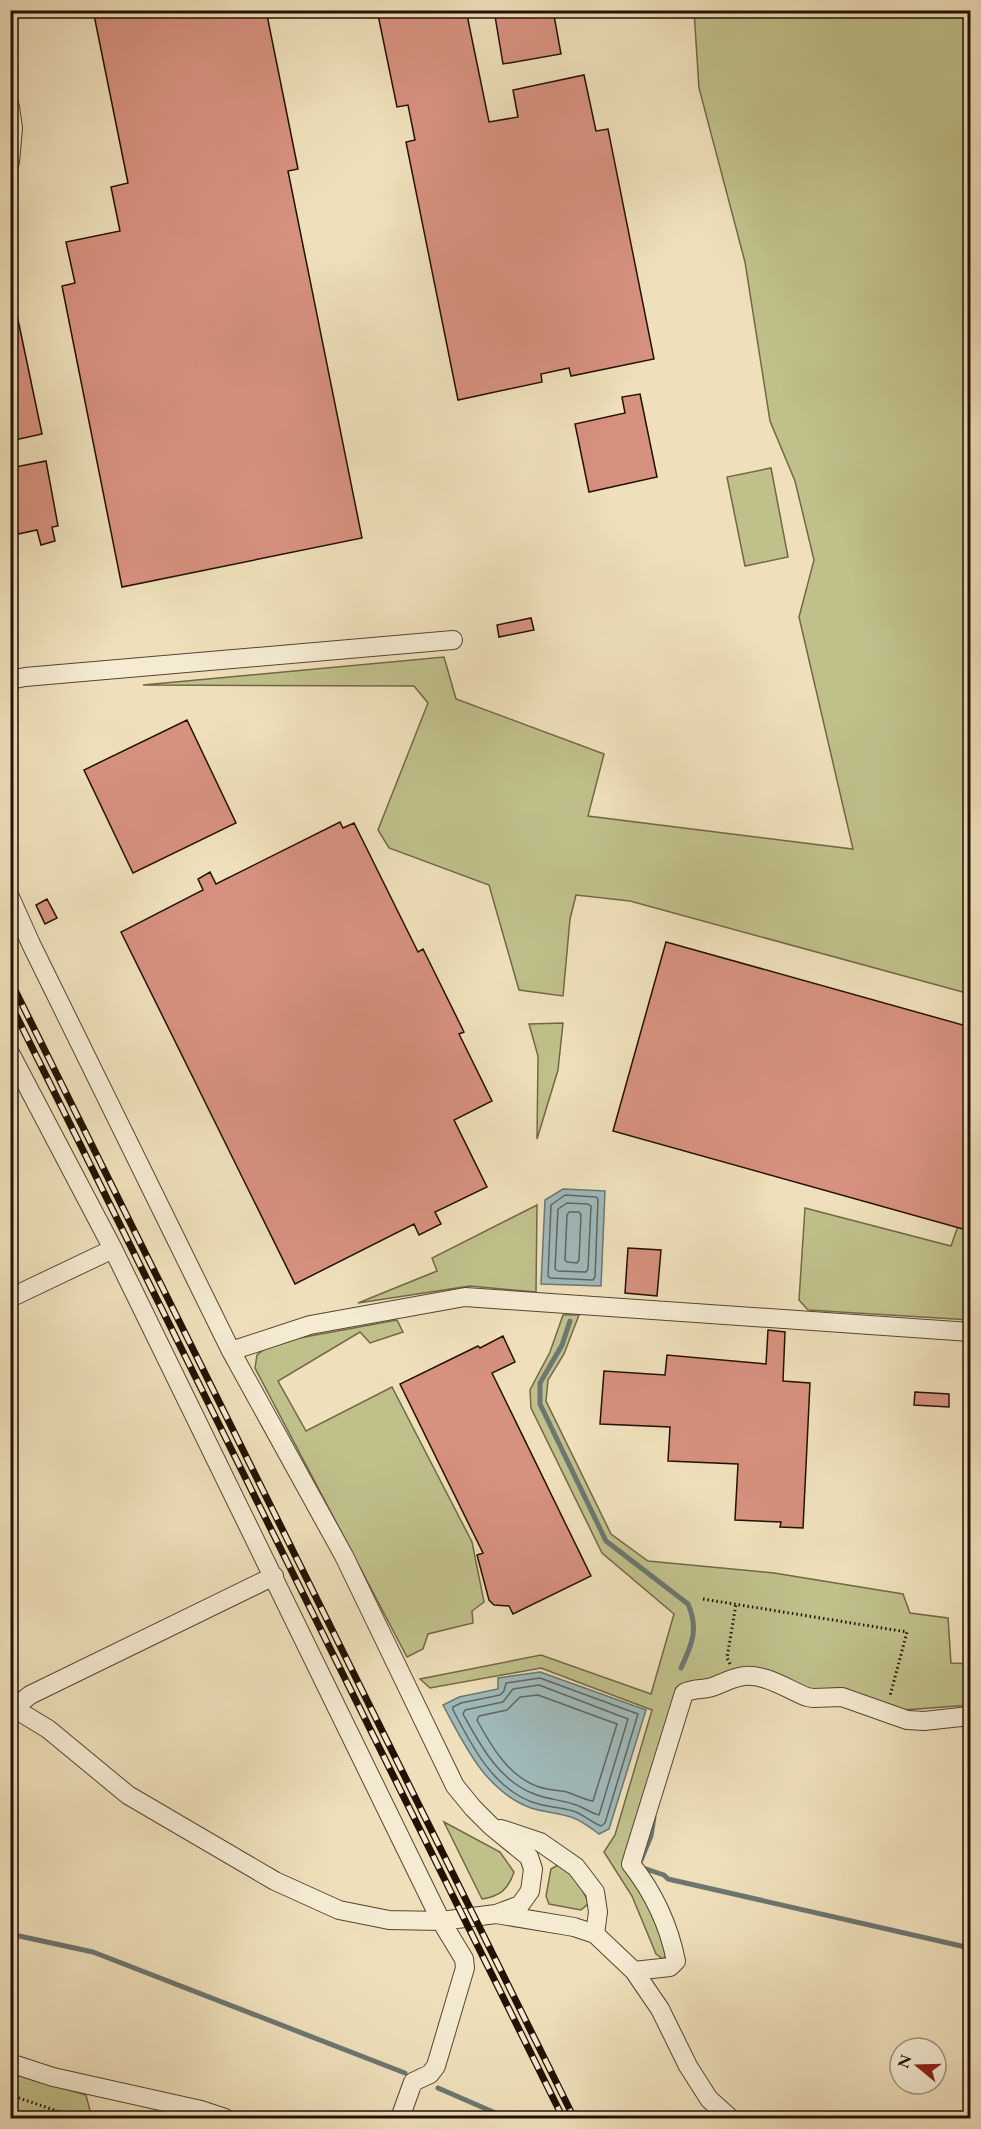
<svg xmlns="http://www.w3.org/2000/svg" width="981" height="2129" viewBox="0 0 981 2129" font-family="'EB Garamond',serif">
	<rect width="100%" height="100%" fill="#efe0bb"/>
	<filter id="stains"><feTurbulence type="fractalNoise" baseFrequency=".00333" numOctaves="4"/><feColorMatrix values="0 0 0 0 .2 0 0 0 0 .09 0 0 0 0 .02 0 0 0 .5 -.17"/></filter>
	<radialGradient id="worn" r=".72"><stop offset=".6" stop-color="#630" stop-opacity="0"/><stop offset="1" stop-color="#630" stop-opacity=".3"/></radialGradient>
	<path fill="#c0c08b" stroke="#726846" stroke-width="1.5" d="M694,11H970V994L630,901L576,895L570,919L563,996L519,990L489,885L389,848L378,830L428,703L414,686L143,685L444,657L456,699L604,754L588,816L853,849L799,617L814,560L795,481L770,421L745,262L699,88Z
		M771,468L788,557L745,566L727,477Z
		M563,1023L558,1070L537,1139L538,1056L529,1024Z
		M537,1205L536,1292L470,1286L358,1303L437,1271L432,1258Z
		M805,1208L951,1246L964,1209L970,1211V1320L808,1310L799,1300Z
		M563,1315H579L564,1354L548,1380L546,1401L611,1534L648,1561L774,1573L903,1594L910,1613L948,1618L951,1663L970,1664V1705L904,1710L842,1688L809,1690L750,1668L680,1686L624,1865L642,1888L669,1952L663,1959L656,1954L632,1896L604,1852L615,1835L652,1710L541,1668L430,1688L420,1679L541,1655L651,1694L674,1614L602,1553L531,1408L530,1390L550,1352Z
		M397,1320L403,1332L370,1343L360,1332L278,1381L306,1431L392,1387L472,1542L484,1602L472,1611L473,1623L428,1634L423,1649L407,1657L255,1368L257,1355L272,1343Z
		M444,1822L500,1852L514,1872C508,1890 500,1896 482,1899Z
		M558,1865L576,1878L589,1903L581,1910L549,1904L546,1896L551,1869Z
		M10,2073L86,2095L92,2118H11Z"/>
	<path fill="#9fbabb" stroke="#6d7671" stroke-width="1.5" d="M563,1189L605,1191L601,1286L541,1284L545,1200Z
		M540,1672L646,1710L609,1829L599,1834C590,1827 581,1820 571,1817C558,1813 544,1812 531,1808C485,1791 464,1744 443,1705L459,1697L498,1689V1678Z"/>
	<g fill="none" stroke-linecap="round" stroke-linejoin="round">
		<path stroke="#61665e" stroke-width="1.5" d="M565,1195L596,1197L598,1199L595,1277L593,1280L550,1278L548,1276L551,1205Z
			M567,1203L588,1204L591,1206L588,1269L586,1272L558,1271L555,1269L558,1209Z
			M569,1212H579L581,1215L579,1260L577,1263L567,1262L565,1260L567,1215Z
			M540,1678L638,1714L605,1823L601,1826C592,1823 583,1814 573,1811C560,1807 545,1807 532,1802C492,1787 472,1746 453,1710V1707L461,1703L500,1695L504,1691L506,1683Z
			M539,1685L628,1719L599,1815C590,1813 582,1806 573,1804C561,1800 548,1799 537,1795C500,1783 480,1745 463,1714L465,1710L503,1702L513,1689Z
			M538,1695L617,1724L593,1801C585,1800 576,1795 567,1792C558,1790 548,1790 539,1787C509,1777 491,1746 477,1720L479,1716L507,1710L520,1697Z"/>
		<path stroke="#6d7671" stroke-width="5" d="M570,1321L562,1345L540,1383V1404L606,1541L688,1604C699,1629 692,1644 681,1668
			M641,1860L651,1836L654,1817
			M643,1868L664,1875L668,1879L970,1948
			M10,1934L93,1952L405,2073
			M438,2088L507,2118"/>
	</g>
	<path fill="#d7917f" stroke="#231102" stroke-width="1.5" d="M93,10H266L298,169L288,171L362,538L122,587L62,286L75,283L66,242L120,231L111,187L128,183Z
		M377,10H466L489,122L518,117L513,90L584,75L596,131L608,129L654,359L571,376L569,368L541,374L542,382L458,400L406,142L415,140L408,105L397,107Z
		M494,10H553L561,54L503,64Z
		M17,315L42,434L10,441V316Z
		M640,394L657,477L589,492L575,424L625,413L622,397Z
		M46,461L58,526L52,527L55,541L41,545L37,530L18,534L10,497V468Z
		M531,618L534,630L499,637L497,625Z
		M187,720L236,823L133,873L84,770Z
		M340,822L343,828L354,823L418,952L423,949L464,1032L459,1034L492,1101L454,1120L487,1187L435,1212L441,1224L419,1235L414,1224L295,1284L121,932L203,890L198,879L210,872L216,884Z
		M47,899L57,918L45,924L36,905Z
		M666,942L970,1027V1231L613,1131Z
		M628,1248L661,1250L657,1296L625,1293Z
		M768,1330L785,1332L783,1381L810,1383L803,1528L780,1527L781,1522L735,1520L738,1464L668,1461L670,1427L600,1424L604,1371L665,1375L667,1355L766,1364Z
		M503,1336L515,1362L492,1373L591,1576L513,1614L509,1606L494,1605L489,1600L477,1555L483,1553L400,1384L478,1346L480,1348Z
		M915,1392L949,1394V1407L914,1405Z"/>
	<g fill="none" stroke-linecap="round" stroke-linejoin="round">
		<g stroke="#564530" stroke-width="20">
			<path id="minor" d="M10,107L13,128L10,162
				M10,680L25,677L453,640
				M10,897L31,944L231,1351L344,1556L455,1786L473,1808L491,1826L529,1857L533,1869L530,1891L520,1905L496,1914
				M10,1053L113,1249L441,1921L464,1959L465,1968L436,2066L430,2074L413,2082L400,2118
				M10,1298L113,1249
				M231,1351L310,1325L465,1297L970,1332
				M10,1706L48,1729L128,1795L275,1881L339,1910L389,1920L441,1921L496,1914L574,1927L595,1934L634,1971L660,2009L688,2066L709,2099L730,2118
				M14,1708L30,1695L274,1576
				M501,1829L540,1842L576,1867L595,1892L598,1912L595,1934
				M634,1971L670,1967L676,1961C669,1926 653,1892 631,1864L684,1693C693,1688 703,1690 712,1687C721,1684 730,1679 739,1677C761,1671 787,1689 807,1697L813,1698L842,1697L907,1720L924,1721L970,1716
				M10,2063L53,2077L201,2110L225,2118"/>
		</g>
		<path stroke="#231102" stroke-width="3" stroke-dasharray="1.5 3" stroke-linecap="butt" d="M703,1599L907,1632L890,1696
			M730,1664L727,1658L736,1604
			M10,2095L78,2118"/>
		<use href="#minor" stroke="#f5ebd3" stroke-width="18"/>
		<g stroke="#231102" stroke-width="7">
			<path id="rail" d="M10,980L574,2118
				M10,1003L563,2118"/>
		</g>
		<use href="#rail" stroke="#f5ebd3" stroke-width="4.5" stroke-dasharray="14" stroke-linecap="butt"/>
	</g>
	<rect width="981" height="2129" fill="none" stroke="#efe0bb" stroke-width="36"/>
	<rect x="12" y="12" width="957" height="2105" fill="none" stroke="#231102" stroke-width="3"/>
	<rect x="18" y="18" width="945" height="2093" fill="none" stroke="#231102" stroke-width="1.5"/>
	<g transform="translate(918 2066) rotate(289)"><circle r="28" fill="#f5ebd3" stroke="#a1947f" stroke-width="1.5"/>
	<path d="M0-4.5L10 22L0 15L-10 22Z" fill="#8f2418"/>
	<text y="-9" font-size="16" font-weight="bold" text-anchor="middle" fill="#231102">N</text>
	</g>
	<rect width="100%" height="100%" filter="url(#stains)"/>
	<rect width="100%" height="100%" fill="url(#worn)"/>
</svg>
